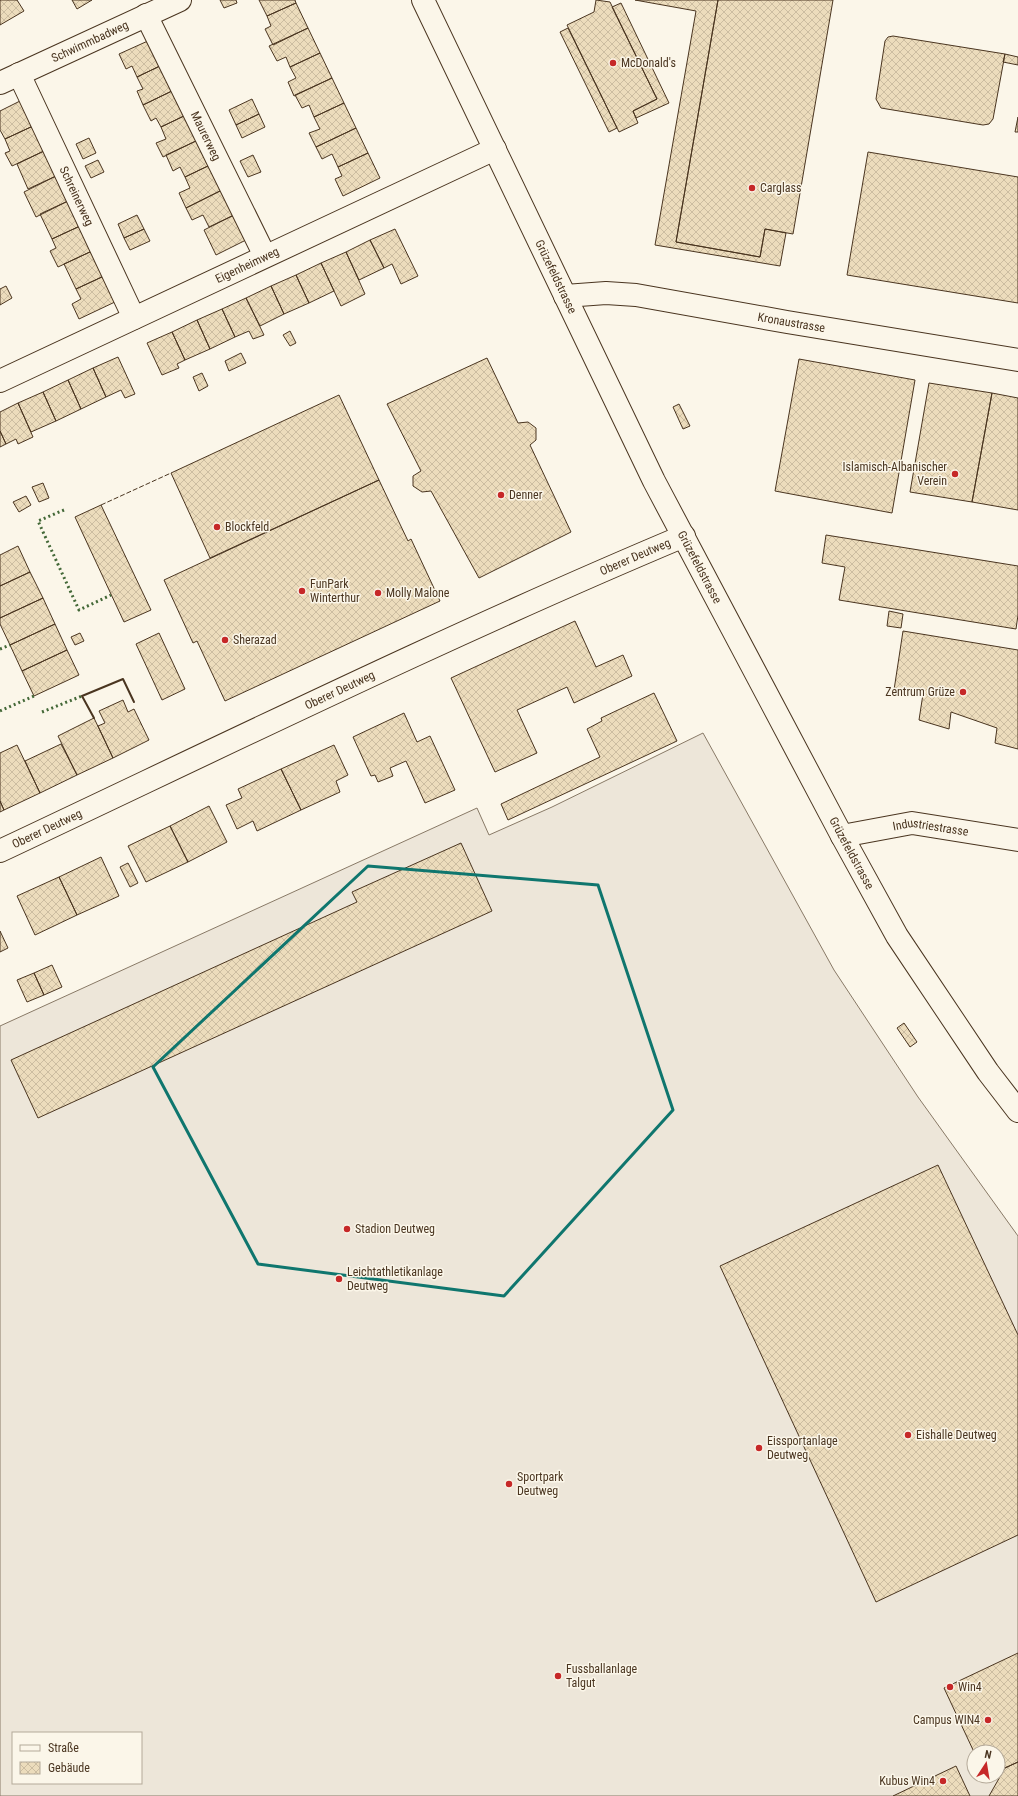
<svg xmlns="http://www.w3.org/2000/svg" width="1018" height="1796" viewBox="0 0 1018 1796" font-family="'Roboto Condensed',sans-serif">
	<defs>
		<pattern id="building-cross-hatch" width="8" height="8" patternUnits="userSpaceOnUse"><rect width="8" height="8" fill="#ecdcbc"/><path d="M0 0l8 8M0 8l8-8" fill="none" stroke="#ccbda1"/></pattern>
	</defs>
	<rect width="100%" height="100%" fill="#fbf6e9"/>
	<path fill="#ede6d9" stroke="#887966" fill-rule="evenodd" d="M703,733L834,970L918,1097L1018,1236V1796H0V1026L477,808L489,835L552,807ZM13,1733H141V1783H13ZM974,1752H998V1776H974Z"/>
	<path fill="url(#building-cross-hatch)" stroke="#4a3520" d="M0,0H17L24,11L0,25Z
		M72,0H92L77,9Z
		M220,0H236L237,3L224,8Z
		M259,0H295L296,3L267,16Z
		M596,0L610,2L657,99L633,111L638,123L619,132L567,25L594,12Z
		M635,0H718L676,242L760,257L765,229L786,233L780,266L655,245L696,11Z
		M718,0H833L793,234L765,229L760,257L676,242Z
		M296,3L308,28L273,45L265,29L271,26L267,16Z
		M621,3L669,103L636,118L633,111L657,99L612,7Z
		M308,28L320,53L290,67L286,57L277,61L269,46Z
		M568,28L617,128L609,132L560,32Z
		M893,36L1005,54L993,119L989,124L983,125L881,108L876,99L885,41L888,37Z
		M150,40L162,65L137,77L132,66L126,69L119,54Z
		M320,53L332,78L294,96L288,82L296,78L290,67Z
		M1005,54L1018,57V65L1003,62Z
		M162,65L174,90L143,105L137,91L143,89L137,77Z
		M332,78L344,103L314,117L309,105L302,108L295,95Z
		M174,90L186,115L161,127L156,118L151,121L143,105Z
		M252,99L259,114L236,125L229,110Z
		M20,101L33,126L5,139L0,130V111Z
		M344,103L356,128L316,147L309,133L320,129L314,117Z
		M259,114L265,127L242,138L236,125Z
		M186,115L198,140L163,157L156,143L166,139L161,127Z
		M1018,117V132H1015Z
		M33,126L44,151L12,166L5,153L10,151L5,139Z
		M356,128L368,153L338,167L332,154L322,159L316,147Z
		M89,138L96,153L83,159L76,144Z
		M198,140L210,165L185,177L180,167L173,171L166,155Z
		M44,151L56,176L28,189L17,164Z
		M868,152L1018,177V303L847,275Z
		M368,153L380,178L343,196L335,179L342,176L338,167Z
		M253,155L261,172L248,177L240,161Z
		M98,160L104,172L91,178L85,166Z
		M210,165L222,190L186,208L179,193L190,188L185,177Z
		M56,176L68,201L36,217L24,192Z
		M222,190L234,215L209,227L203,215L192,220L186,208Z
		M68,201L80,226L52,239L40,214Z
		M137,215L144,229L124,238L118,224Z
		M234,215L246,240L216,255L204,230Z
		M80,226L92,251L58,267L50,251L56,248L52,239Z
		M144,229L150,241L130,250L124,238Z
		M395,229L418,276L401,284L392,264L384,268L370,240Z
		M370,240L384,268L359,280L346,252Z
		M92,251L104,276L76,289L64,264Z
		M346,252L365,294L341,306L321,263Z
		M321,263L334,291L309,303L296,275Z
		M296,275L309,303L284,314L271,286Z
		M104,276L117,301L79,319L72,304L81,299L76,289Z
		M6,286L12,298L0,305V289Z
		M271,286L284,314L260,326L246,298Z
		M246,298L264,335L253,339L249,331L235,337L222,309Z
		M222,309L235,337L210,349L197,320Z
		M197,320L210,349L185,360L172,332Z
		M290,331L296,343L290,346L283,335Z
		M172,332L185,360L177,364L179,368L162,375L147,343Z
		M241,353L246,363L229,371L225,361Z
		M118,357L135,394L125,398L121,390L106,397L93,368Z
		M487,358L518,423L528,422L536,428V440L530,445L571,532L479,578L431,491L422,492L413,486V476L421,471L387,404Z
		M799,359L915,380L892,513L775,491Z
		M93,368L106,397L81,409L68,380Z
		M202,373L208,386L199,391L193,377Z
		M68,380L81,409L56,421L43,392Z
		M929,383L992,393L972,502L910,492Z
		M43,392L56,421L31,432L18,403Z
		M992,393L1018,398V510L972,502Z
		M339,395L379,480L210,558L171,473Z
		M18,403L33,437L18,444L16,439L6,444L0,431V412Z
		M679,404L690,426L683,429L673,407Z
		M0,431L6,444L0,447Z
		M379,480L408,541L411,539L440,601L225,701L197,641L193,643L164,580Z
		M43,483L49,498L39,502L32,487Z
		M26,496L31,505L19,512L13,502Z
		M101,505L151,610L124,622L75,517Z
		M826,535L1018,566V615L1016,629L839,600L845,567L822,563Z
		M18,546L30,572L0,586V555Z
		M30,572L43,598L0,618V586Z
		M43,598L55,624L10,645L0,624V618Z
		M889,611L903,614L901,628L887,626Z
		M575,621L596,667L623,655L632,676L574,703L567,687L517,710L537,753L495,772L451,678Z
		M55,624L67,650L22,671L10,645Z
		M903,631L1018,650V749L995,743L997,728L951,712L949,729L919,720L923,694L894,690Z
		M80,633L84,641L75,645L71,637Z
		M159,633L185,689L162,700L136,644Z
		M67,650L79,675L34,696L22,671Z
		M654,693L677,741L508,820L501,804L600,757L587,729L602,721L601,718Z
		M123,700L128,712L134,709L149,740L113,758L98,726L105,723L99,711Z
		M404,713L417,742L430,736L455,790L425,803L406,761L390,768L393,776L378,782L375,775L371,776L353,737Z
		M94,718L113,758L77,775L58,736Z
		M61,744L77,775L40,793L25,761Z
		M17,745L40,793L4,810L0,801V753Z
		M334,745L348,775L336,781L340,792L301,810L281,769Z
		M281,769L301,810L257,831L253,821L237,829L226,805L242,798L238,789Z
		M0,801L4,810L0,812Z
		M209,806L227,842L188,862L170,826Z
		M170,826L188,862L146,882L128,846Z
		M461,843L492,911L38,1118L11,1060L357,902L352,892Z
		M101,857L119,896L77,915L59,877Z
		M128,863L138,883L130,887L120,867Z
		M59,877L77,915L35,935L17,896Z
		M0,931L8,948L0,952Z
		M52,965L62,987L44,995L34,973Z
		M34,973L44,995L27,1002L17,980Z
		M904,1023L917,1042L910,1047L897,1028Z
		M938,1165L1018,1335V1535L876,1602L720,1266Z
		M1018,1653V1762L998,1771V1752H974L944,1688Z
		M1018,1762V1796H989L1005,1768Z
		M956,1766L970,1796H893Z"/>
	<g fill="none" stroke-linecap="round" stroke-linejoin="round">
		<g stroke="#4a3520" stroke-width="24">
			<g id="minor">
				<path id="s1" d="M146,15L265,256"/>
				<path id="s2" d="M19,74L134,318"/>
				<path id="s3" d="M0,83L180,0"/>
				<path id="s4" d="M565,296L606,293L636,295L787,322L1018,360"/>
				<path id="s5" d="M0,381L495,149"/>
				<path id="s6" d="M842,836L912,823L1018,840"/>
				<path id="s7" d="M0,851C227,744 453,633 684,536"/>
			</g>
		</g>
		<g stroke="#4a3520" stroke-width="24">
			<g id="major">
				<path id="s8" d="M423,0L654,481L842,836L897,936L988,1072L1018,1111"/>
			</g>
		</g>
		<use href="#minor" stroke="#fbf6e9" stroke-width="22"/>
		<use href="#major" stroke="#fbf6e9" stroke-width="22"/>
		<path stroke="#436837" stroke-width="3" stroke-dasharray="2 3" stroke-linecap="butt" d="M64,510L38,521L79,610L111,595
			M0,649L10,645
			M0,711L34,696
			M42,712L82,696"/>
		<path stroke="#4a3520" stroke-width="1" stroke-dasharray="5 2" stroke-linecap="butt" d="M101,505L171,473"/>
		<path stroke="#4a3520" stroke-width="2" d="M94,718L82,696L123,679L134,702"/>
	</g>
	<path fill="none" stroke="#0f766e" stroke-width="3" stroke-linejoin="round" d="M368,866L598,885L673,1110L504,1296L258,1264L153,1067Z"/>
	<g fill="#c62828" stroke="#fbf6e9" stroke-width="1.5">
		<circle cx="613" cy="63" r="4"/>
		<circle cx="752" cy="188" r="4"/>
		<circle cx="955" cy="474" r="4"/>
		<circle cx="501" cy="495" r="4"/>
		<circle cx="217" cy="527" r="4"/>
		<circle cx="302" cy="591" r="4"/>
		<circle cx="378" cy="593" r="4"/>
		<circle cx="225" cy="640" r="4"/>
		<circle cx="963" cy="692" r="4"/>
		<circle cx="347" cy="1229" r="4"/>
		<circle cx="339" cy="1279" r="4"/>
		<circle cx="908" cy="1435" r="4"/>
		<circle cx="759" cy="1448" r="4"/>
		<circle cx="509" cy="1484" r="4"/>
		<circle cx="558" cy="1676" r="4"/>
		<circle cx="950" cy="1687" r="4"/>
		<circle cx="988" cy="1720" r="4"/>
		<circle cx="943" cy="1781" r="4"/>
	</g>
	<g text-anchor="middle" stroke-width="3" stroke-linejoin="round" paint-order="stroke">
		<g font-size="12" fill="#4a3520" stroke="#fbf6e9">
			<text dy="4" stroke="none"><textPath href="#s3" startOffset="99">Schwimmbadweg</textPath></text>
			<text dy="4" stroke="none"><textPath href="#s1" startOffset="135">Maurerweg</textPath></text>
			<text dy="4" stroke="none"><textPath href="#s2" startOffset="135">Schreinerweg</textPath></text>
			<text dy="4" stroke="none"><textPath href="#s5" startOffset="273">Eigenheimweg</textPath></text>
			<text dy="4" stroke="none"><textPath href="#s8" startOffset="307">Grüzefeldstrasse</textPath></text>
			<text dy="4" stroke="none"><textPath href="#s4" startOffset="229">Kronaustrasse</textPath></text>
			<text dy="4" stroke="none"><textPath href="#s7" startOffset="700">Oberer Deutweg</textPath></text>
			<text dy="4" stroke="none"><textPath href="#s8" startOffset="631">Grüzefeldstrasse</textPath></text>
			<text dy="4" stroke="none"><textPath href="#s7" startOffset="376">Oberer Deutweg</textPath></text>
			<text dy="4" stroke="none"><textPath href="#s7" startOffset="52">Oberer Deutweg</textPath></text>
			<text dy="4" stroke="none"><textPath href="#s6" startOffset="90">Industriestrasse</textPath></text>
			<text dy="4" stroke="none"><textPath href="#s8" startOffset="955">Grüzefeldstrasse</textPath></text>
		</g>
		<g font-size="12" fill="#4a3520" stroke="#fbf6e9" text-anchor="start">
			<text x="621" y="67">McDonald's</text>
			<text x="760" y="192">Carglass</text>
			<text x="947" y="471" text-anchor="end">Islamisch-Albanischer<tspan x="947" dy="14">Verein</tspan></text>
			<text x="509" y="499">Denner</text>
			<text x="225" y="531">Blockfeld</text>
			<text x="310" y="588">FunPark<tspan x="310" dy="14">Winterthur</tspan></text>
			<text x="386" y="597">Molly Malone</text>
			<text x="233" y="644">Sherazad</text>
			<text x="955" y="696" text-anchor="end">Zentrum Grüze</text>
			<text x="355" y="1233">Stadion Deutweg</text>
			<text x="347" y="1276">Leichtathletikanlage<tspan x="347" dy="14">Deutweg</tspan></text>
			<text x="916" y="1439">Eishalle Deutweg</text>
			<text x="767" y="1445">Eissportanlage<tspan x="767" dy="14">Deutweg</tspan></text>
			<text x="517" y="1481">Sportpark<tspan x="517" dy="14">Deutweg</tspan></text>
			<text x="566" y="1673">Fussballanlage<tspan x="566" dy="14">Talgut</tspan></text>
			<text x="958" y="1691">Win4</text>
			<text x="980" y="1724" text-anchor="end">Campus WIN4</text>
			<text x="935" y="1785" text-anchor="end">Kubus Win4</text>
		</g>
	</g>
	<rect x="12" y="1732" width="130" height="52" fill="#fbf6e9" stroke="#b4a999"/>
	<rect x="20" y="1745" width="20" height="6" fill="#fbf6e9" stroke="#b4a999"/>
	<text x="48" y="1752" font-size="12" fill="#4a3520">Straße</text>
	<rect x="20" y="1762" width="20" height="12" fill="url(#building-cross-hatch)" stroke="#b4a999"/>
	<text x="48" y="1772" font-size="12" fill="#4a3520">Gebäude</text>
	<g transform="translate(986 1764) rotate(12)"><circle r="19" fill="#fbf6e9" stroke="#b4a999"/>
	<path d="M0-3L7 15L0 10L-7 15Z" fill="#c62828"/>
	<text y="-6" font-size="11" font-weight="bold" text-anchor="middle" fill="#4a3520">N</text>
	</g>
</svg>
